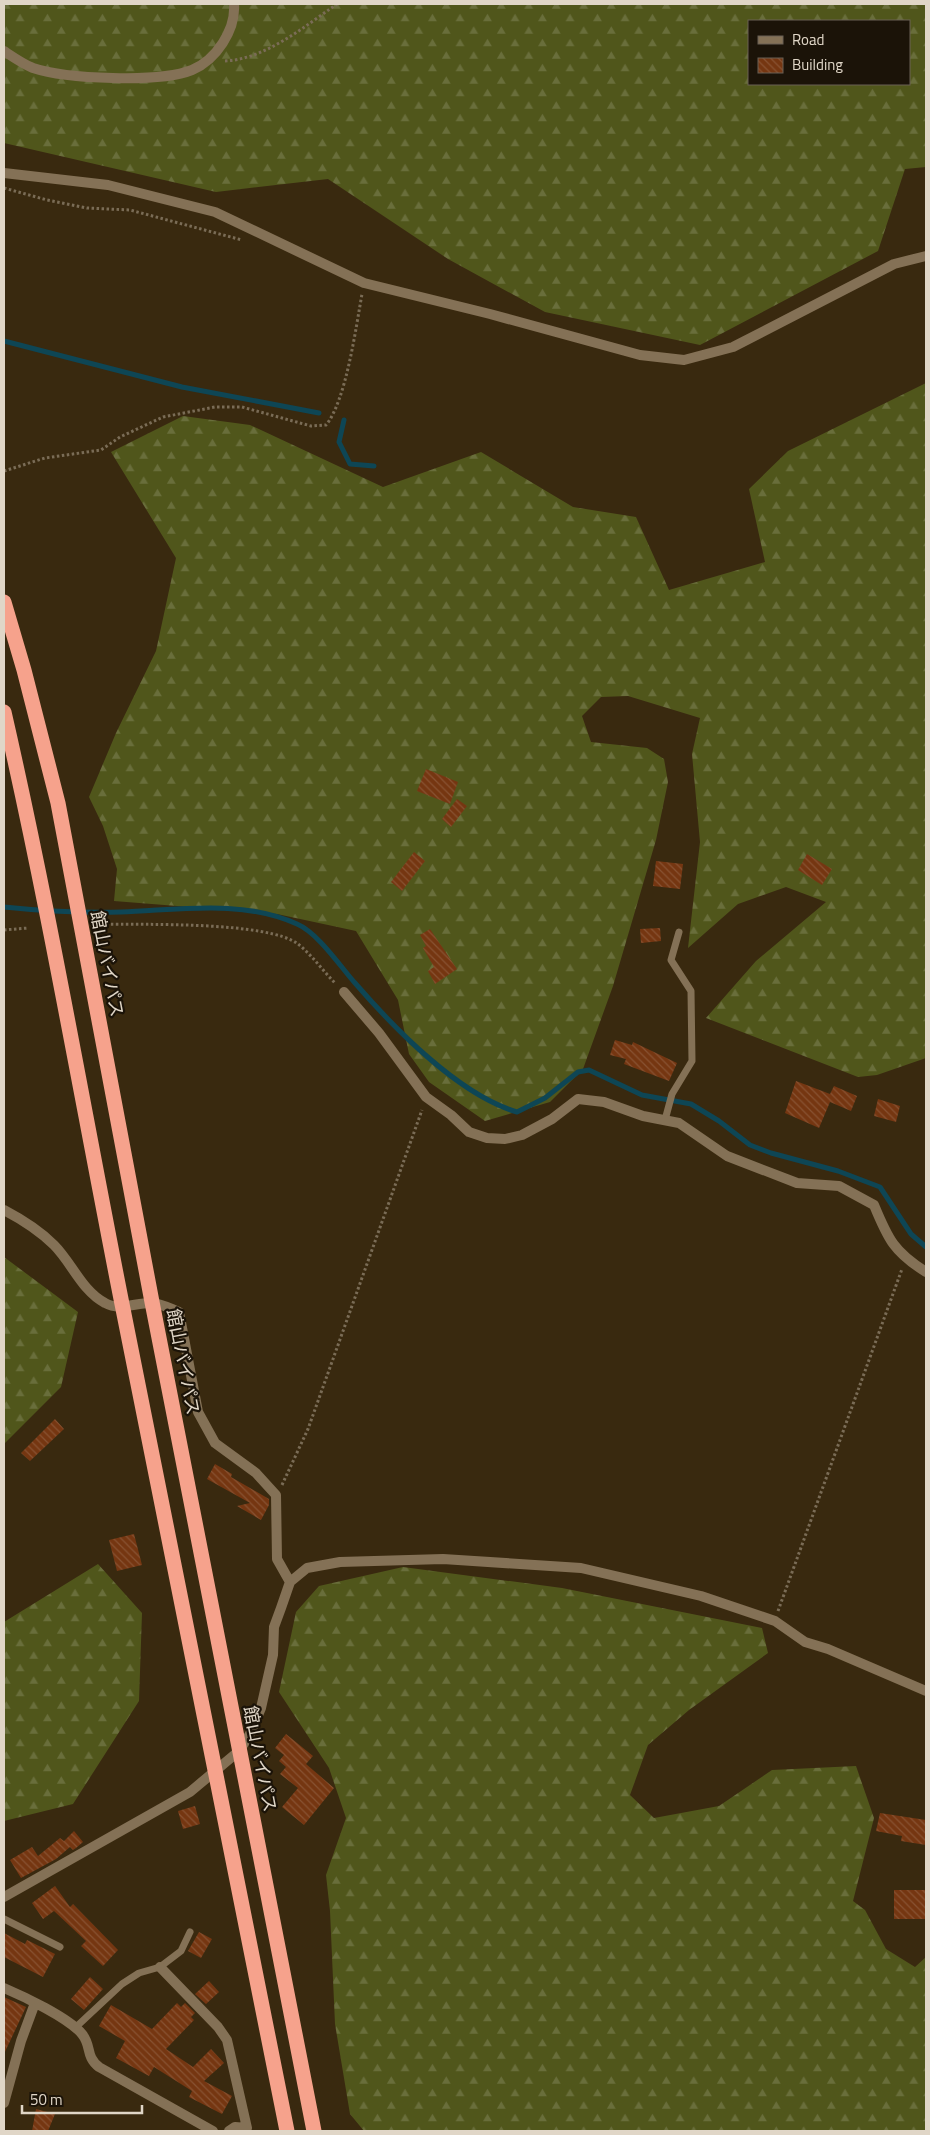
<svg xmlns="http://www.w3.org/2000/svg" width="930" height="2135" viewBox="0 0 930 2135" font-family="'Titillium Web','Noto Sans JP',sans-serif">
	<defs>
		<pattern id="forest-firs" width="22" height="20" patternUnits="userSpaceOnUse" patternTransform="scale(1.25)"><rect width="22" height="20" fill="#50561b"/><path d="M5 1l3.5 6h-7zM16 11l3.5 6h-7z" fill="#696e3b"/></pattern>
		<pattern id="building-back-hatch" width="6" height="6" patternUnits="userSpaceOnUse" patternTransform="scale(1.25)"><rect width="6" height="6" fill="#753611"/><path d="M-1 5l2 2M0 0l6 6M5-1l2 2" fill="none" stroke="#885232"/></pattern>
	</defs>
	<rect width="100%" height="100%" fill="#39290f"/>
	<path fill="url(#forest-firs)" fill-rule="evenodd" d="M4,4H926V167L905,169L878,251L700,345L545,312L448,259L328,179L216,192L4,143ZM749,21H909V84H749Z
		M926,383V1058L877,1075L858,1077L706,1018L756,961L826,902L786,887L738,904L688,948L700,842L692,754L700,718L628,696L601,697L582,716L591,742L647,748L664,759L668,782L656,840L613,986L583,1069L550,1102L485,1121L429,1082L409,1054L398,1000L356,931L277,914L114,901L117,869L103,826L89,797L116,733L156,651L176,558L111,452L183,416L250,425L383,487L481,452L573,507L636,517L669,590L765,562L749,489L788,451Z
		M4,1257L78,1312L61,1387L4,1444Z
		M98,1564L142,1613L139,1701L73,1804L4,1821V1622Z
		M403,1567L562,1588L762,1628L768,1653L689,1710L648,1745L630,1795L654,1818L719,1806L772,1770L856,1766L874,1818L853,1901L865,1910L886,1949L915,1967L926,1957V2131H364L350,2114L335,2024L330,1911L326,1875L346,1818L329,1768L279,1692L296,1612L319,1586Z"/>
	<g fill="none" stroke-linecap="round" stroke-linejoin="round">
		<path stroke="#0e4655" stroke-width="5" d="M4,341L182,387L319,413
			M344,420L339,442L350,464L374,466
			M4,907C42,911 82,913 121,912C180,910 241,899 297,924C318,933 340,966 355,983C394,1028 459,1095 517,1112L545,1098L578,1072L589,1070L642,1095L691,1104L719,1121L750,1145L771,1153L838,1171L880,1187L911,1234L926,1247"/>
	</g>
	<path fill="url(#building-back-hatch)" d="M426,769L458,782L450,804L417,791Z
		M457,799L467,806L451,827L442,819Z
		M414,852L425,861L402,891L391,882Z
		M807,854L832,869L822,885L798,870Z
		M656,861L683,864L680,889L653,886Z
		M660,928L661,941L641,943L640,929Z
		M430,929L457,969L435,984L428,971L434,967L423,948L426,946L420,935Z
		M615,1040L632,1045L633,1042L677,1063L669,1081L624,1064L626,1059L610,1055Z
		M796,1081L830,1094L834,1086L857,1096L851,1111L830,1102L819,1128L785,1113Z
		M878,1099L900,1106L896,1122L874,1116Z
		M55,1419L64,1429L30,1461L21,1453Z
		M215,1464L232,1474L231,1477L269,1499V1505L261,1520L237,1506L250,1503L207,1479Z
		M134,1534L142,1565L117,1571L109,1540Z
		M286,1734L313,1756L306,1764L334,1788L304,1825L282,1807L298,1788L280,1774L286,1767L279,1761L284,1755L275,1748Z
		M195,1806L200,1824L183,1829L178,1811Z
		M880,1813L926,1820V1845L901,1841L902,1836L876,1831Z
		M74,1831L83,1842L76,1848L73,1850L70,1847L56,1859L21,1878L10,1860L32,1847L38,1856L60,1838L64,1841Z
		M55,1886L70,1907L73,1904L118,1950L103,1966L81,1946L86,1941L54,1911L43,1919L32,1903Z
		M894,1890H926V1919H894Z
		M199,1932L212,1939L201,1958L188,1951Z
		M4,1933L25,1944L27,1940L55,1954L43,1977L4,1957Z
		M90,1977L103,1989L84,2010L71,1999Z
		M209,1981L219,1992L206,2004L195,1994Z
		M4,1997L26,2007L4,2054Z
		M177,2003L181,2007L185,2003L195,2013L191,2017L194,2020L166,2049L193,2067L211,2049L224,2063L204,2081L232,2096L222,2114L189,2097L192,2091L154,2067L149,2076L116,2058L125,2041L99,2026L111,2005L152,2029Z
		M36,2109L55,2114L48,2131H32Z"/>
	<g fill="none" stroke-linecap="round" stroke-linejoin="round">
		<path stroke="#7a6c56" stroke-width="3" stroke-dasharray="2.5 2.5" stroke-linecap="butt" d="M225,61C266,59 305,26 337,4
			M4,188L47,200L87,208L130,210L242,240
			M4,471L45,458L101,450L120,437L163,417L215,407H242L311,426L326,425C346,401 356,327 362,294
			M101,924C143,925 267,921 298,944C312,955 323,971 335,983
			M4,930L28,928
			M282,1485L308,1429L422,1110
			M778,1611L902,1269"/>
		<path stroke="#847156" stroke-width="7" d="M665,1120L672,1094L692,1061L691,991L671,960L679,932
			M4,1919L60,1947
			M76,2027L122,1984L139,1973L160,1967L181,1951L190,1932"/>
		<path stroke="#847156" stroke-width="10" d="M4,51C13,57 23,64 33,68C66,79 160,83 192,70C216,60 236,30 234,4
			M4,173L108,185L215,212L364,283L490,314L640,355L684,360L733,347L894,264L926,256
			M344,992L379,1033L426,1097L451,1115L469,1132L487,1138L505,1139L522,1135L552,1119L578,1099L604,1102L643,1116L679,1123L727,1156L797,1183L839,1186L874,1205C888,1239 894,1252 926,1272
			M4,1210C23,1220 39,1230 54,1245C72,1263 82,1291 105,1303C119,1311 135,1303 150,1303C159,1302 171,1309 179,1312L198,1412L215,1443L256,1473L276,1495L277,1559L290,1582
			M4,1897L190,1792L239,1751L250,1734L261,1708L273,1655L274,1627L281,1608L290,1582L307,1568L340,1562L443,1559L581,1568L701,1596L775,1621L805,1642L828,1649L926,1691
			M160,1967L218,2027L227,2040L247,2128L235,2127L229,2131
			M4,1988C23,1996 69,2018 82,2034C92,2046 85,2056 99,2067L213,2131
			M4,2103L21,2041L35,2003"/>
		<path stroke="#f6a28c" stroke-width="15" d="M4,602L24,670L58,803L152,1302L314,2131
			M4,712C49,908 83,1107 122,1304C176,1580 233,1855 287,2131"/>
	</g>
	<g text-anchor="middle" stroke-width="4.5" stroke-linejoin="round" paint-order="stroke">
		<g font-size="18" fill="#e0d6c7" stroke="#1b1308">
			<text transform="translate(107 964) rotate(79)" y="6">館山バイパス</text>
			<text transform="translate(183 1362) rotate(79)" y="6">館山バイパス</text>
			<text transform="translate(260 1759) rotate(79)" y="6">館山バイパス</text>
		</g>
	</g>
	<rect width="930" height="2135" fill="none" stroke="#e0d6c7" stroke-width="10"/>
	<rect x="748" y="20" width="162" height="65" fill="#1b1308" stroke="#6a6154"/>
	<rect x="758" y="36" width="25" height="8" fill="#847156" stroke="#6a6154"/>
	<text x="792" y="45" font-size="15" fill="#e0d6c7">Road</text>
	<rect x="758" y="58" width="25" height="15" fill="url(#building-back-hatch)" stroke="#6a6154"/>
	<text x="792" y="70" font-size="15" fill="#e0d6c7">Building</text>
	<path d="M22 2105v8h120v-8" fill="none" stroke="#e0d6c7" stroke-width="2.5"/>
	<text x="30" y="2105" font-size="15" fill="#e0d6c7" stroke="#1b1308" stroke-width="4" paint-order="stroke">50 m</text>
</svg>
